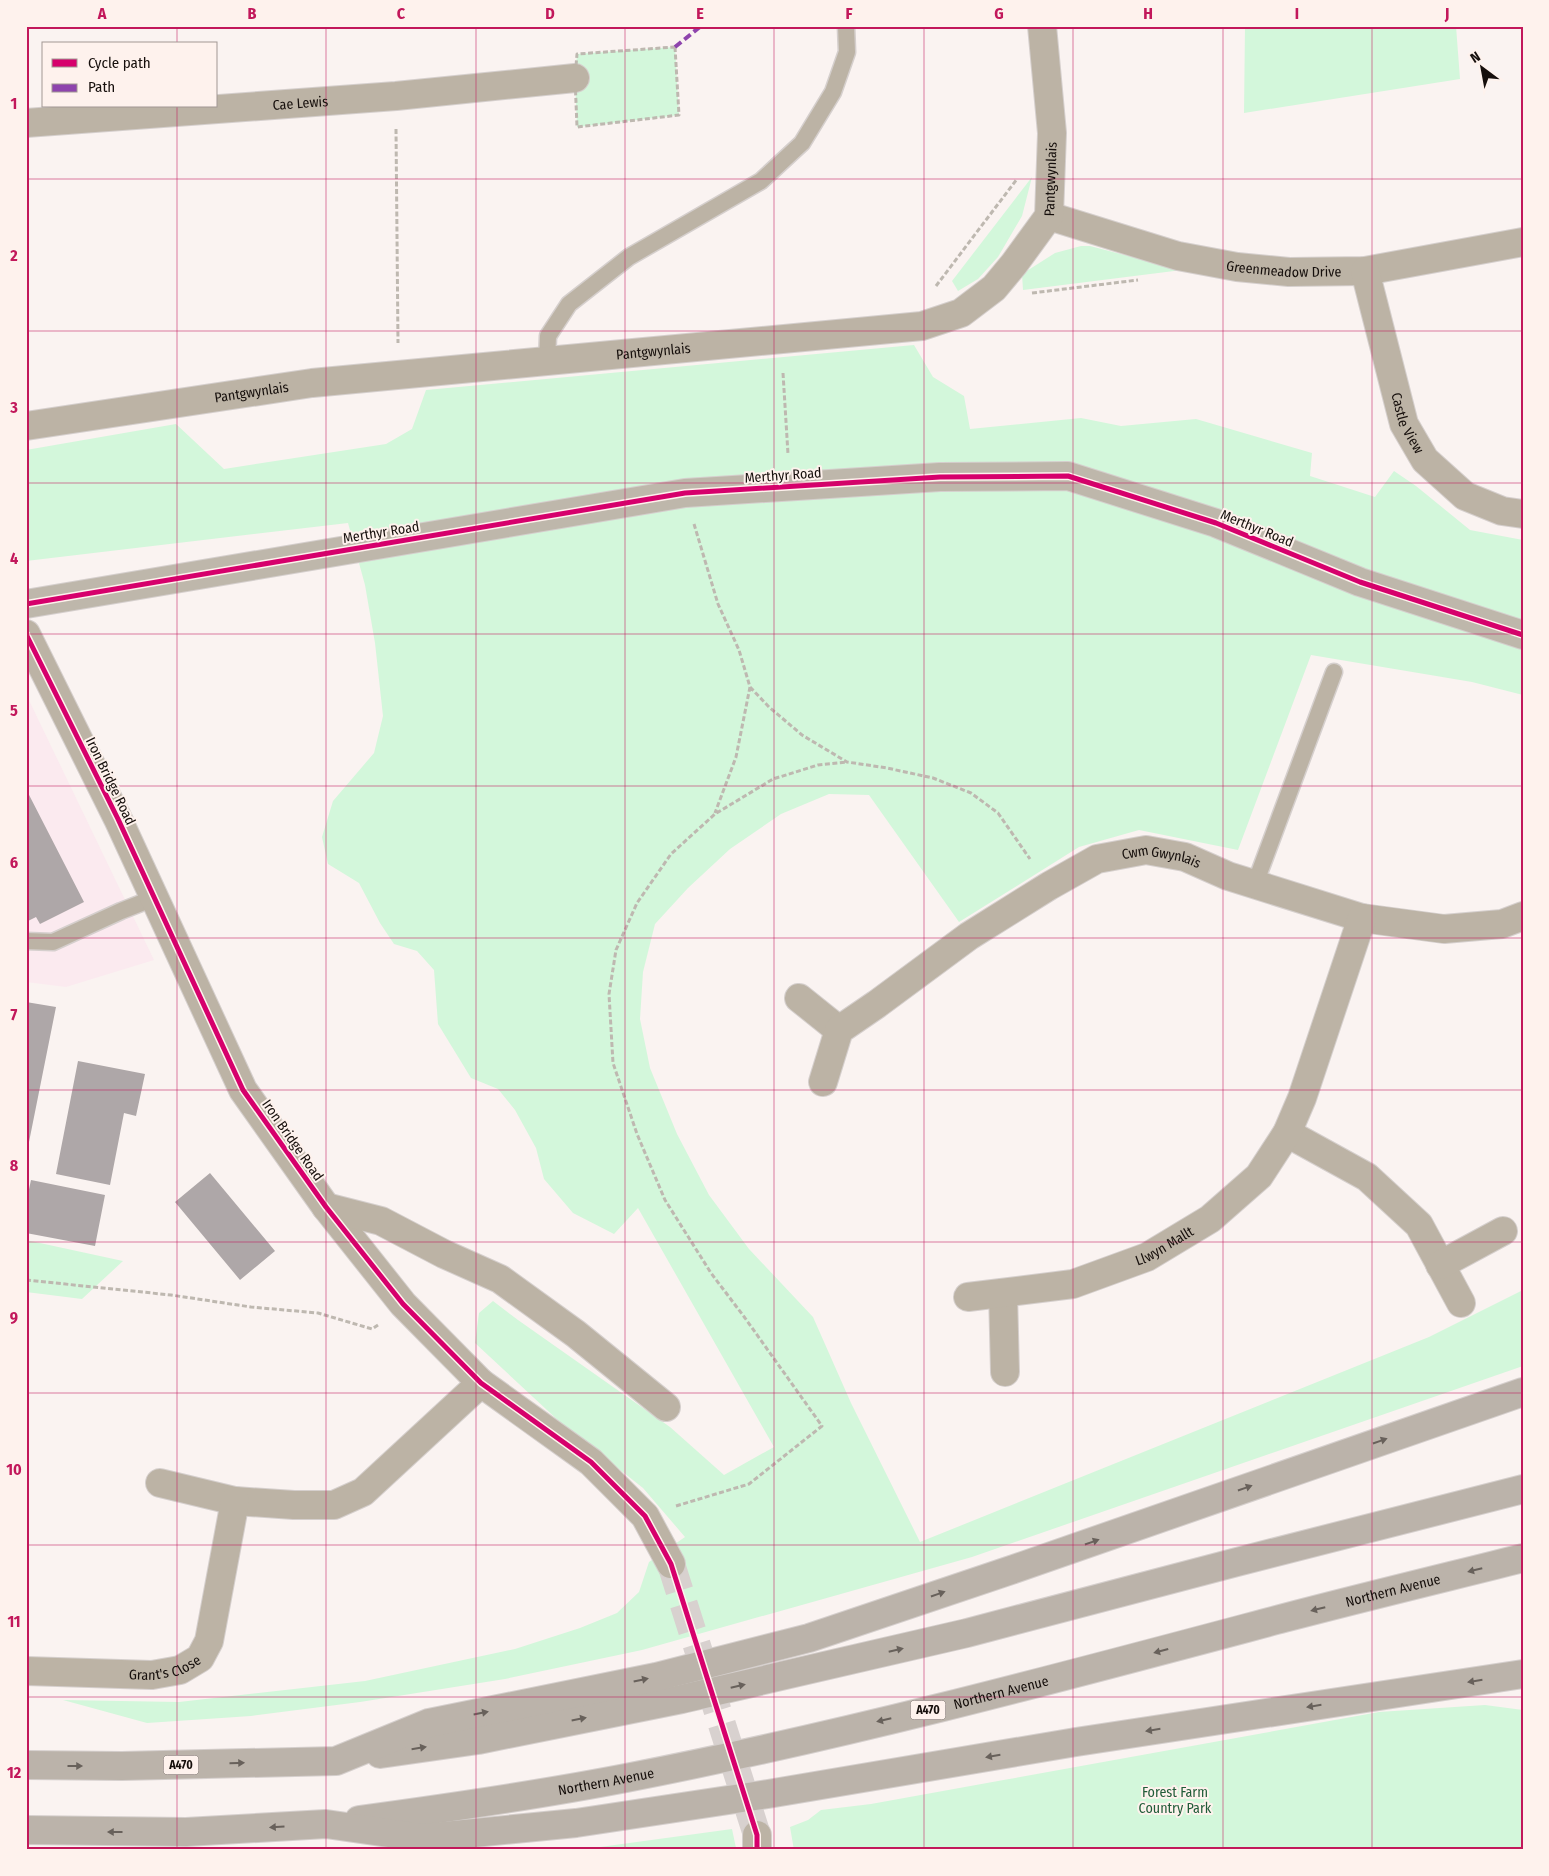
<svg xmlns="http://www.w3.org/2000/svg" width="1549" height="1876" viewBox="0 0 1549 1876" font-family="'Fira Sans Condensed',sans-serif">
	<rect width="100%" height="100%" fill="#faf3f1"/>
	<path fill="#fbeaef" d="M26,694L154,960L66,987L26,982Z"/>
	<path fill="#d3f7db" d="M1245,26H1456L1460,79L1244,113Z
		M675,47L679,115L577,127L575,78L577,54Z
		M1032,177L1022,216L998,257L978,279L958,291L952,281Z
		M1081,246H1090L1182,270L1023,290L1022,274L1055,253Z
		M914,345L933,377L964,396L970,429L1081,418L1121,426L1196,419L1312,453L1310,476L1375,497L1394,471L1416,486L1470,530L1523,540V695L1472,682L1311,655L1238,850L1139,830L1079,847L959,922L869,795L829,794L781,814L730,849L688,888L655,924L643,972L640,1019L650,1068L677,1134L709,1195L749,1249L813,1317L851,1403L920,1542L1429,1337L1523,1290V1366L972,1557L642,1650L505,1679L360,1702L251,1716L147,1723L63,1700L179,1702L365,1681L515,1649L580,1628L617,1613L639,1592L649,1562L685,1537L643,1488L562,1424L475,1343L479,1313L493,1301L518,1320L670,1427L724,1475L774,1447L638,1208L614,1234L573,1213L544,1179L536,1148L515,1110L498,1089L471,1078L438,1024L434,970L417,951L394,944L380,923L359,883L328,864L322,837L333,801L374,753L383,716L375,643L365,585L348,523L26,561V450L176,424L224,469L386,444L412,429L426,390Z
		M26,1240L123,1261L82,1299L26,1292Z
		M1485,1705L1523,1710V1850H794L790,1827L808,1820L821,1810L871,1804L1379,1712Z
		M732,1829L736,1848L735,1850H578Z"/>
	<path fill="#aea7a8" d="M26,789L84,902L40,924L36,917L26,922Z
		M26,1002L56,1007L27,1152H26Z
		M78,1061L145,1074L136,1116L124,1113L110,1185L56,1174Z
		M210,1173L275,1251L240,1280L175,1202Z
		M31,1180L105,1195L95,1246L26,1233V1203Z"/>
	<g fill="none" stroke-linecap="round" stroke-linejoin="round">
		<path stroke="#d8d1cf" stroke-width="28" stroke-dasharray="28 14" stroke-linecap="butt" d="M671,1564L757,1835"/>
		<g stroke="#d5cfcd" stroke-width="19">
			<path id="lane" d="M547,362L548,336L569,304L629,257L761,181L802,143L833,92L847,52L846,26
				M1255,884L1334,672
				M26,941L53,942L121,911L154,898"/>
		</g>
		<g stroke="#d5cfcd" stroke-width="30">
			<g id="street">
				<path id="s1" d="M26,123L396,96L575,78"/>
				<path id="s2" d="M1049,216L1178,256L1237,267L1289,272L1365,271L1523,242"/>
				<path id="s3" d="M1365,271L1404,424L1425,460L1465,496L1502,511L1523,514"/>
				<path id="s4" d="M26,426L312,383L922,326L961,313L994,288L1014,264L1049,216L1052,133L1042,26"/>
				<path d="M26,634L118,819L243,1090L326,1207L403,1304L481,1383L591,1462L645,1516L671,1564"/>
				<path d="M799,998L839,1030"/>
				<path id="s5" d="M823,1082L839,1030L877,1004L969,936L1049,886L1097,859L1146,850L1185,857L1228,876L1362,918L1444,929L1502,924L1523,916"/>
				<path d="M1287,1133L1367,1177L1419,1225L1461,1303"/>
				<path d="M326,1207L381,1221L444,1254L500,1279L576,1334L666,1407"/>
				<path d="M1440,1265L1503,1231"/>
				<path d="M1003,1293L1005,1372"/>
				<path id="s6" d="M968,1297L1073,1284L1147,1257L1210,1219L1259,1176L1287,1133L1302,1098L1362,918"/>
				<path d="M160,1483L235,1501L294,1505H334L363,1492L481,1383"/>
				<path id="s7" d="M26,1671L152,1675L180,1670L200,1658L209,1641L235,1501"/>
				<path d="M757,1835V1850"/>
			</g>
		</g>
		<g stroke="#d5cfcd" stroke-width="30">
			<path id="primary" d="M26,604L685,493L940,477L1068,476L1216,523L1360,582L1523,635"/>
		</g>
		<g stroke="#d5cfcd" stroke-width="30">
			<g id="highway">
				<path d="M380,1754L478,1740L682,1699L967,1633L1237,1562L1523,1489"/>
				<path d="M26,1765L122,1766L336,1761L429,1723L656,1677L809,1638L1014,1569L1523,1392"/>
				<path id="s8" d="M359,1820C448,1808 538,1795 626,1778C848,1735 1066,1676 1284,1618C1364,1597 1443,1578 1523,1558"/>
				<path d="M26,1830L186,1832L326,1824L423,1838L576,1823L768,1794L1076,1742L1523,1674"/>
			</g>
		</g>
		<path stroke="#beb8b0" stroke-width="3" stroke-dasharray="5 2.5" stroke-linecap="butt" d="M675,47L679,115L577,127L575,78L577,54Z
			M396,129L398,343
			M936,286L1017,179
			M1032,293L1138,280
			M783,373L788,454
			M694,524L718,604L739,650L750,687L736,757L715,813
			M750,687L769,707L802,735L847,762L887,768L933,778L971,793L998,813L1030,859
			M26,1280L171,1295L251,1307L318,1313L372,1329L378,1325
			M676,1506L749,1484L822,1426L745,1318L711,1273L665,1200L637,1134L613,1063L609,994L616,950L637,903L671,854L715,814L773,779L818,765L847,762"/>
		<use href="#lane" stroke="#bcb3a5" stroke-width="16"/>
		<use href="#street" stroke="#bcb3a5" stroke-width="28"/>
		<use href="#primary" stroke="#beb7ab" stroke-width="28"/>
		<use href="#highway" stroke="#bbb3aa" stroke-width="28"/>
		<path stroke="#8e44ad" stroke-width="4" stroke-dasharray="8 4" stroke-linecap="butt" d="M675,47L701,26"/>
		<g stroke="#fef2ed" stroke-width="8">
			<path id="cycleway" d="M26,604L685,493L940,477L1068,476L1216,523L1360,582L1523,635
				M26,634L118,819L243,1090L326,1207L403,1304L481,1383L591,1462L645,1516L671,1564L757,1835V1850"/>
		</g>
		<use href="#cycleway" stroke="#d6006c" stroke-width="5"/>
	</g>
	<defs><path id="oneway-solid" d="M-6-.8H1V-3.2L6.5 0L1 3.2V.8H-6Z" transform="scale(1.25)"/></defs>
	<g fill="#68615b">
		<use href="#oneway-solid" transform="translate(1380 1441) rotate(-19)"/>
		<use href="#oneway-solid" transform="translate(1245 1488) rotate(-19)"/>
		<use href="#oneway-solid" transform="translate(1092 1542) rotate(-19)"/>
		<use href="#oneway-solid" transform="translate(1475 1570) rotate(166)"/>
		<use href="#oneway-solid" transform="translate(938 1594) rotate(-19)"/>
		<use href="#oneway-solid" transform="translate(1318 1609) rotate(166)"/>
		<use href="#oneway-solid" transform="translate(896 1650) rotate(-13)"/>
		<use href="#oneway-solid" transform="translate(1161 1651) rotate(165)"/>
		<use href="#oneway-solid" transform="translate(641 1680) rotate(-12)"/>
		<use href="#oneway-solid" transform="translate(1475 1681) rotate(171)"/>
		<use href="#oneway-solid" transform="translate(738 1686) rotate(-13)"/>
		<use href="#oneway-solid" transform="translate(1314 1706) rotate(171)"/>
		<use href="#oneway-solid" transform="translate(481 1713) rotate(-11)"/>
		<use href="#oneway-solid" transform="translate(579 1719) rotate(-11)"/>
		<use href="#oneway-solid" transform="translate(884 1720) rotate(167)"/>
		<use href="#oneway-solid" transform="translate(1153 1730) rotate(171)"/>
		<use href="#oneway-solid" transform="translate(419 1748) rotate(-9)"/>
		<use href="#oneway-solid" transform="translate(993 1756) rotate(170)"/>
		<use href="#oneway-solid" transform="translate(237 1763) rotate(-1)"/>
		<use href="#oneway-solid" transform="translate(75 1766)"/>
		<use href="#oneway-solid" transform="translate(277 1827) rotate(177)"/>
		<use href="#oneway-solid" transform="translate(115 1832) rotate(180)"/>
	</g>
	<path fill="none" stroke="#c2185b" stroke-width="1" stroke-opacity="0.55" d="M177,26V44M326,26V1850M476,26V1850M625,26V1850M774,26V1850M924,26V1850M1073,26V1850M1223,26V1850M1372,26V1850M177,106V1850M26,179H1523M26,331H1523M26,483H1523M26,634H1523M26,786H1523M26,938H1523M26,1090H1523M26,1242H1523M26,1393H1523M26,1545H1523M26,1697H1523"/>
	<g text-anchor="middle" stroke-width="4" stroke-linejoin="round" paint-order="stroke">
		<g fill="#fef2ed" stroke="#5c5350" stroke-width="1">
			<rect x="910.5" y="1700.5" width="35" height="19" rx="4"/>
			<rect x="163.5" y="1755.5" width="35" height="19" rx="4"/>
		</g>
		<g font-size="12" font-weight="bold" fill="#160f0c">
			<text x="928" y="1714">A470</text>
			<text x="181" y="1769">A470</text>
		</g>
		<g font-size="14" fill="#160f0c" stroke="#fef2ed">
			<text dy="5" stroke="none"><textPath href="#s1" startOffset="275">Cae Lewis</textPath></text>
			<text dy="5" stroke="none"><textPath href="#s4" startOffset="1112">Pantgwynlais</textPath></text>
			<text dy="5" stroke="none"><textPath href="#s2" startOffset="242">Greenmeadow Drive</textPath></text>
			<text dy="5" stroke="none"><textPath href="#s4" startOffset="632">Pantgwynlais</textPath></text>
			<text dy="5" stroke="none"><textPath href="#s4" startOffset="228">Pantgwynlais</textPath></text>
			<text dy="5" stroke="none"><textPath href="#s3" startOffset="158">Castle View</textPath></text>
			<text transform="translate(783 475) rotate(-4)" y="5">Merthyr Road</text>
			<text transform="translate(1257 528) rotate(22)" y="5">Merthyr Road</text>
			<text transform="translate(381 532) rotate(-9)" y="5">Merthyr Road</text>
			<text transform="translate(111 781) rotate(64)" y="5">Iron Bridge Road</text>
			<text dy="5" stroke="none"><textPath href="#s5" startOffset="430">Cwm Gwynlais</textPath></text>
			<text transform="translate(293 1140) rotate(55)" y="5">Iron Bridge Road</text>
			<text dy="5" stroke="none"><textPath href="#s6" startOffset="205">Llwyn Mallt</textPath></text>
			<text dy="5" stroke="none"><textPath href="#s8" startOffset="1060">Northern Avenue</textPath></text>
			<text dy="5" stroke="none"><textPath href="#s7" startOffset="140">Grant's Close</textPath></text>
			<text dy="5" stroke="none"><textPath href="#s8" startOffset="655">Northern Avenue</textPath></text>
			<text dy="5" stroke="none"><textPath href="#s8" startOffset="250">Northern Avenue</textPath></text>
		</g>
		<g font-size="14" fill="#205c38" stroke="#fef2ed">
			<text x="1175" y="1797">Forest Farm<tspan x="1175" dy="16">Country Park</tspan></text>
		</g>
	</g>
	<rect width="1549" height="1876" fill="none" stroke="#fef2ed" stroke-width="55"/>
	<rect x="42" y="42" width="175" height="65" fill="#fef2ed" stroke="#a19793"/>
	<rect x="52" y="59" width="25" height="8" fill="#d6006c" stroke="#a19793"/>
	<text x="88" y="68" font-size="15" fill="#160f0c">Cycle path</text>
	<rect x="52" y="84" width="25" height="8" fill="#8e44ad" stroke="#a19793"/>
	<text x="88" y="92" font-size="15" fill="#160f0c">Path</text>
	<g transform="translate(1482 68) rotate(328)" stroke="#fef2ed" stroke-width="4" paint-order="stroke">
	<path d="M0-4L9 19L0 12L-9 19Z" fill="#160f0c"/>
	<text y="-8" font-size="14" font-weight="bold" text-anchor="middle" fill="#160f0c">N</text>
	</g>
	<rect x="28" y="28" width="1494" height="1820" fill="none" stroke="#c2185b" stroke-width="2"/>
	<g font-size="16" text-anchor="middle" font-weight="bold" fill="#c2185b">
		<text x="102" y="19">A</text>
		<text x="252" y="19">B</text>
		<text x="401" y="19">C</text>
		<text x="550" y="19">D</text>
		<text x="700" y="19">E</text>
		<text x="849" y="19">F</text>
		<text x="999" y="19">G</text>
		<text x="1148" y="19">H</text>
		<text x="1297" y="19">I</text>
		<text x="1447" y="19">J</text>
		<text x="14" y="109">1</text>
		<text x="14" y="261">2</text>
		<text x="14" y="413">3</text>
		<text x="14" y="564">4</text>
		<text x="14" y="716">5</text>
		<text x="14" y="868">6</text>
		<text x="14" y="1020">7</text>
		<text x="14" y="1171">8</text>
		<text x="14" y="1323">9</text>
		<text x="14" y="1475">10</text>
		<text x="14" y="1627">11</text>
		<text x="14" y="1778">12</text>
	</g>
</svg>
